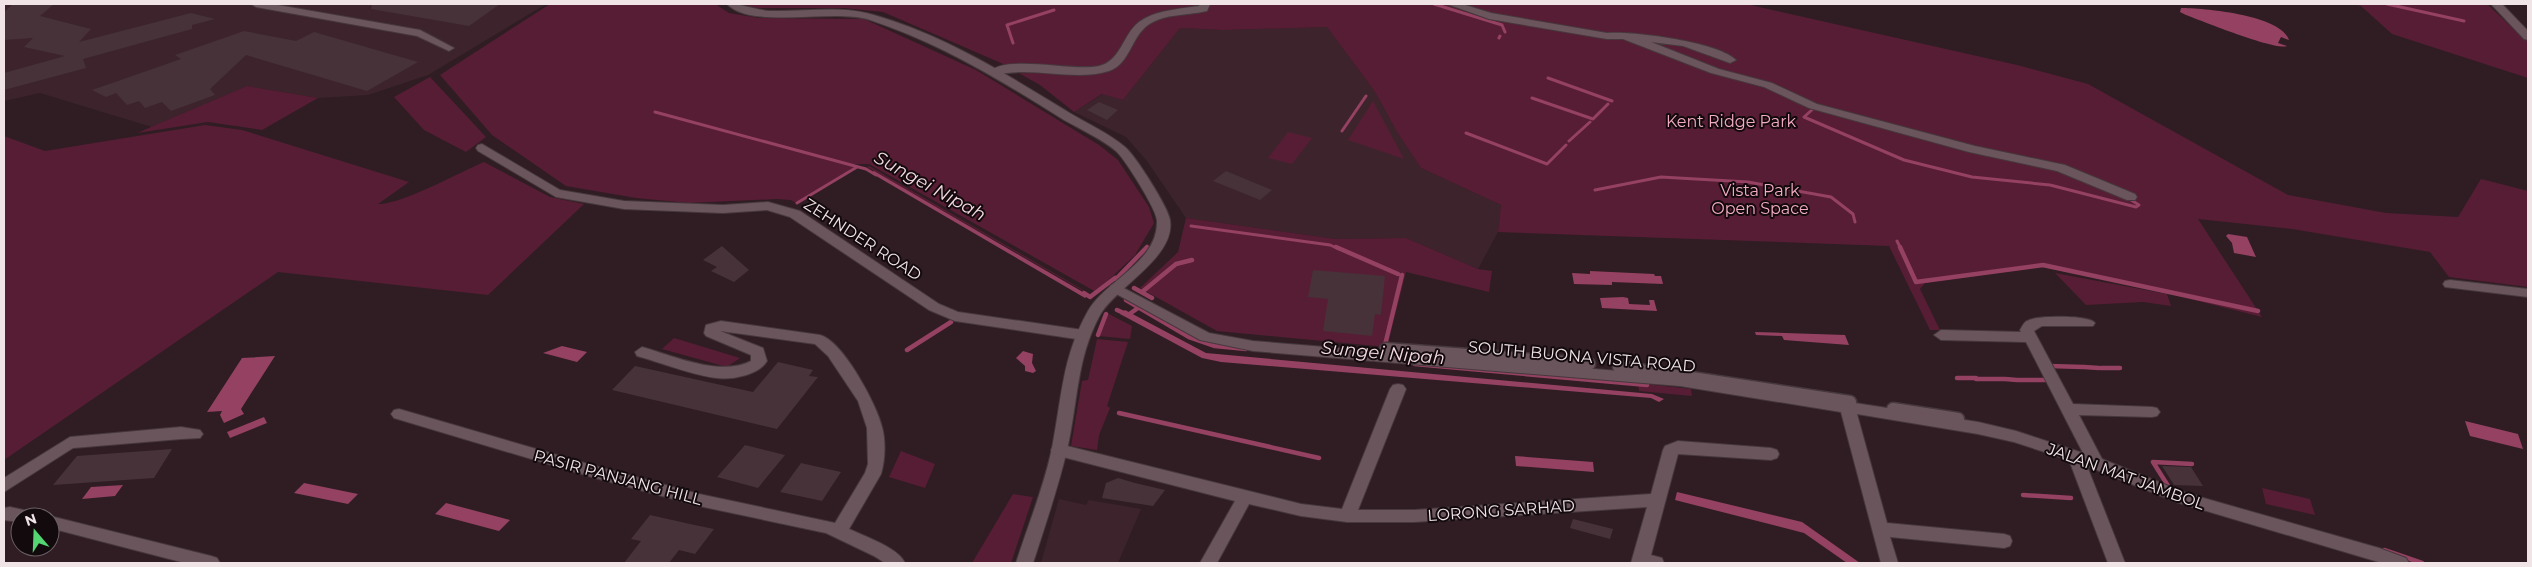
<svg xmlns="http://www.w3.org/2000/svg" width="2532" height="567" viewBox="0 0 2532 567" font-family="Montserrat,sans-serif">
	<rect width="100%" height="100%" fill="#2f1d23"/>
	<path fill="#3d242c" d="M4,4H546L428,75L368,95L318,98L247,86L152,127L40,93L4,101Z
		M1327,27L1375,92L1397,132L1421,168L1501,205L1498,232L1478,269L1406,238L1336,239L1186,218L1147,161L1126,137L1074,112L1103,94L1123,100L1180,28L1223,30Z
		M1059,499L1086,505L1089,500L1141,509L1118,563H1041Z"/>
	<path fill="#571d34" d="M550,4H715L729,13L759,18L864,19L976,70L1099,145L1118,160L1149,207L1154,223L1135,255L1096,292L869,164H848L854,167L796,203L791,200L777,199L689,203L636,198L566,186L492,135L440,75Z
		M745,4H1746L2017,65L2088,84L2288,195L2386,213L2458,217L2481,179L2528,191V287L2449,277L2430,252L2292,229L2198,219L2262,317L2154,290L2042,267L1925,283L1920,289L1940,330H1930L1889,246L1498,232L1501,205L1421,168L1397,132L1375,92L1327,27L1223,30L1180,28L1123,100L1102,94L1074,112L1040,85L1001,63L883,12L844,8H752Z
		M2354,4H2487L2528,42V78L2392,34L2361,6Z
		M430,77L486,137L466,152L424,130L394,97Z
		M247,86L318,98L262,130L208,122L137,133Z
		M1373,101L1404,159L1348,140Z
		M205,125L242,130L409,182L378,204C401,205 460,172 484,162L550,197L584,204L488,295L278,272L4,460V136L45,151Z
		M1288,132L1312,138L1292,164L1268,158Z
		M869,166L1092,295V296L867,167Z
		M1186,218L1336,239L1406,238L1478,269L1492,271L1489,292L1406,272L1387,347L1217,331L1140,288L1178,252Z
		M2055,273L2167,294L2171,306L2143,302L2086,305Z
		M1107,313L1132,326L1130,339L1099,336Z
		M674,338L740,358L727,367L662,349Z
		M1097,339L1128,342L1107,406L1110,408L1099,435L1097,450L1071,446L1082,381L1088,380Z
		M1638,383L1691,389L1692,396L1639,391Z
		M901,451L935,464L925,488L889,477Z
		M2262,488L2310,499L2315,515L2266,504Z
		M1013,494L1033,497L1011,563H972Z"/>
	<path fill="#954161" d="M2181,8C2204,8 2281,15 2289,40L2281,37L2278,43L2287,46C2276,51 2202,21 2186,15L2180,12Z
		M874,171L1088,295L1085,298L871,173Z
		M2228,234L2247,237L2256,257L2234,253L2232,243L2226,236Z
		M1590,271L1654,274L1655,276H1661L1663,284L1612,282V285L1574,284L1572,273L1590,274Z
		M1623,297L1628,298L1629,304L1650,305L1649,300H1654L1657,311L1602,308L1600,298Z
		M1125,310L1206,353L1652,394L1664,399L1659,402L1651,398L1221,362L1202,358L1120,314Z
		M1755,332L1845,335L1849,345L1784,340L1782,336L1756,335Z
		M562,346L587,352L577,362L543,353Z
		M1023,351L1033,354L1032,363L1036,371L1033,373L1025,371V366L1016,358Z
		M275,356L241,409L244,414L224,423L220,415L222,411L207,412L242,358Z
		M264,417L267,423L230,438L227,432Z
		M2465,421L2518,434L2523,449L2470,436Z
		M1515,456L1593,462L1594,472L1516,466Z
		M304,483L358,494L348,504L294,493Z
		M123,485L115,496L82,499L91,487Z
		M1677,492L1802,522L1860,563H1847L1804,533L1675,500Z
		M446,503L510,520L499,531L435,514Z"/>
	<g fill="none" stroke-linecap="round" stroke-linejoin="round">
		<path stroke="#954161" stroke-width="3" d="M1434,4L1502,25L1505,32
			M2387,4L2464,21
			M1499,38L1500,36
			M1013,43L1007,25L1054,10
			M1548,78L1612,101
			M1532,98L1593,119
			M1812,107L1814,108L1804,117L1904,160L1972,177L2050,185L2136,207L2139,205L2128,198
			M655,112L866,169L876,175
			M1593,119L1608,104
			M1342,131L1366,96
			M1466,133L1547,164L1566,145
			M1569,141L1590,122
			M1595,190L1661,177L1748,182L1831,197L1853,214L1855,222
			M797,203L857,167
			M1191,226L1330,245L1339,249
			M1897,241L1901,249
			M1145,249L1147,247"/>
		<path stroke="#954161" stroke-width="4.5" d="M1336,247L1398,274
			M1900,247L1916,282L2043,265L2258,311
			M1116,279L1147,247
			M1134,288L1152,298
			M1142,292L1176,264L1192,260
			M1084,293L1090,297L1115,278
			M1126,300L1189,337L1215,346L1246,349
			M1117,310L1126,314
			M1128,315L1138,308
			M1098,335L1106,314
			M1385,345L1402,275
			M907,350L951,322
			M1415,364L1647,385
			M2050,366L2083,367
			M2084,367L2099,368
			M2101,368H2120
			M1957,378H1976
			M1976,379H1990
			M1991,379H2004
			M2005,379L2017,380
			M2018,380H2032
			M2033,380H2050
			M1119,413L1319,458
			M2170,489L2153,462L2192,464
			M2023,495L2071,498
			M2384,550L2422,563"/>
	</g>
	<path fill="#463238" d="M13,4H54L40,16L91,29L79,42L191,13L215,19L192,25V29L83,59L86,68L4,90V73L65,56L24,47L33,38L4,40V12Z
		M372,4H500L469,26L371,9Z
		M244,31L296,41L314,32L418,62L367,91L246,55L210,89L215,95L171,111L162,102L145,108L139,101L127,105L116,93L106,97L92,90L181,59L175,55Z
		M1099,102L1118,110L1107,120L1087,110Z
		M1226,171L1272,190L1260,200L1213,181Z
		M722,246L749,270L734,282L711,271L717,267L703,260Z
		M1313,270L1385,276L1381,315L1375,314L1372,336L1323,331L1328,299L1308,297Z
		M778,362L813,370L809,376L818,377L777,429L612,390L635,366L753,392Z
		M745,445L785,455L758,488L717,477Z
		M172,449L154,478L53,485L77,456Z
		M801,463L841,472L822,501L780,492Z
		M2162,466L2191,467L2203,486L2174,485Z
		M1118,478L1135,483L1165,490L1153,506L1102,498L1106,483Z
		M650,515L690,524L714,529L695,554L679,550L669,563H624L641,541L631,539Z
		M1573,519L1613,529L1610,539L1570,528Z"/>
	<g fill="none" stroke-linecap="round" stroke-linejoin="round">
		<g stroke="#46383c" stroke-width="15">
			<path id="pedestrian" d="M1386,349L1589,364
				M1619,367L1850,402
				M1893,409L1958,419"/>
		</g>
		<g stroke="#46383c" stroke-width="2">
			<path id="minor" d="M251,4H272L420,30L454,48L449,51L417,36L256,7Z
				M1200,4H1210L1207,11C1187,16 1165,13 1148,25C1131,37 1130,64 1109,71C1072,82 1034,66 995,75L989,72C1007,54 1073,72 1099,66C1121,61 1123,34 1139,22C1156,10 1179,9 1199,6Z
				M1447,4H1462L1491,13L1607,33C1633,31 1718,42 1736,60L1730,63L1683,46L1651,42L1719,69L1772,83L1817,104L1975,146L2065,165L2135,194L2137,197L2135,200H2127L2057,171L1969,152L1809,108L1764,87L1711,73L1623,39H1607L1489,19Z
				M2491,4H2502L2528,31V40L2524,39Z
				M482,144L560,190L624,201L723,205L768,202L800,211L939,304L958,312L1083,330L1090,335L1083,340L955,321L929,310L790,217L767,210L723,213L624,209L556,197L478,151L476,148L478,145Z
				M2450,280L2528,289V297L2445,287L2443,284L2445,281Z
				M1116,284L1209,333L1253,341L1680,376L1978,422L2016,431L2083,453L2026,342L1941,340L1934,335L1941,330L2021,332L2020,330C2022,327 2024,322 2027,321C2036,315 2090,315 2095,323L2093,326H2042L2034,331L2073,404L2152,407L2157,408L2160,412L2157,416L2152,417L2079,415L2102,459L2186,493L2379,548L2406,558L2409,563H2382L2176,502L2087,466L2125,563H2108L2069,460L2014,442L1978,434L1857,414L1887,523L2004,534L2010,536L2012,541L2010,546L2004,548L1890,537L1898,563H1881L1841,412L1680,386L1253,351L1200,340L1111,291L1109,288L1111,285Z
				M721,321L820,335C843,341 877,405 882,427C886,441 885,461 881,474L849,529C864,536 899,548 905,563H885L874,556L826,533L699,506L595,478L394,418L391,414L394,410L399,409L595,466L699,494L835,523L865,473L868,464L867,428L858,401L828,356L815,344L720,331L763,348L767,361C759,375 732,380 717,378C695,376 659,362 637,356L635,352L642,347C674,356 720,377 751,361V355L706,336L704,333L706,325Z
				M1398,384L1403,385L1406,389L1358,510H1414L1651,494L1663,450L1665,446L1678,441L1771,448L1777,450L1779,454L1777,458L1771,460L1678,454L1651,555L1662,558L1664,563H1631L1647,507L1414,522H1347L1301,516L1249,504L1217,563H1200L1235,501L1059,456L1053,454L1051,450L1053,446L1059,444L1301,504L1342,509L1390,389L1393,385Z
				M181,427L200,430L203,434L200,438L181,439L73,448L4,492V478L70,437Z"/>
		</g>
		<g stroke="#46383c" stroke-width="2">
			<path id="tertiary" d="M727,4C741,3 755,10 770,11C805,12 840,5 874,15C944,35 1006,74 1068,112C1086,123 1109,133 1125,147C1135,155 1168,207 1170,220C1176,257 1116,287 1100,315C1076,359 1078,403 1067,450C1058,488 1045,526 1033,563H1016C1028,525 1044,487 1052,448C1062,397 1062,357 1088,311C1106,280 1158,262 1157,221C1157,210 1126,161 1117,152C1104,140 1080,129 1064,120C1002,81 940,43 870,20C833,8 752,30 727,4Z"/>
		</g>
		<g stroke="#46383c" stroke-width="2">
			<path id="secondary" d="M10,507L33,512L35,517H20V522L4,520V508Z
				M50,516L211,556L217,558L220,563H185L50,528V517H46Z"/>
		</g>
		<use href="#pedestrian" stroke="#6b555c" stroke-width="12"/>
		<use href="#minor" fill="#6b555c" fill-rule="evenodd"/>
		<use href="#tertiary" fill="#6b555c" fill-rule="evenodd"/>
		<use href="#secondary" fill="#6b555c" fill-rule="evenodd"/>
	</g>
	<g text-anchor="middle" stroke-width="4" stroke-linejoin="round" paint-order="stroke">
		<g font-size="16" fill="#f4acc3" stroke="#120a0c">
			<text x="1731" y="127">Kent Ridge Park</text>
			<text x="1760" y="196">Vista Park<tspan x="1760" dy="18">Open Space</tspan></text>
		</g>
		<g font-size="16" fill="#f1e4e7" stroke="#120a0c">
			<text transform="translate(863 239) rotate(33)" y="6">ZEHNDER ROAD</text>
			<text transform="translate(1582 356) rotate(5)" y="6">SOUTH BUONA VISTA ROAD</text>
			<text transform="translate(2126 476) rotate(20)" y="6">JALAN MAT JAMBOL</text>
			<text transform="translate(618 477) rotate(15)" y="6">PASIR PANJANG HILL</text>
			<text transform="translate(1501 510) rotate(-4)" y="6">LORONG SARHAD</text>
		</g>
		<g font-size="18" font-style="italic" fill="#f5dbe3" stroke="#120a0c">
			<text transform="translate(930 186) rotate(29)" y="6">Sungei Nipah</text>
			<text transform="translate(1383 353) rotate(5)" y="6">Sungei Nipah</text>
		</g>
	</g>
	<rect width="2532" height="567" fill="none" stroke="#f1e4e7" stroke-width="10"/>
	<g transform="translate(35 532) rotate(341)"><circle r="24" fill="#120a0c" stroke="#6b6164"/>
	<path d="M0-4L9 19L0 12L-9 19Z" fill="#54d672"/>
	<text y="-8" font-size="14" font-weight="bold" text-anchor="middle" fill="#f1e4e7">N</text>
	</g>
</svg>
